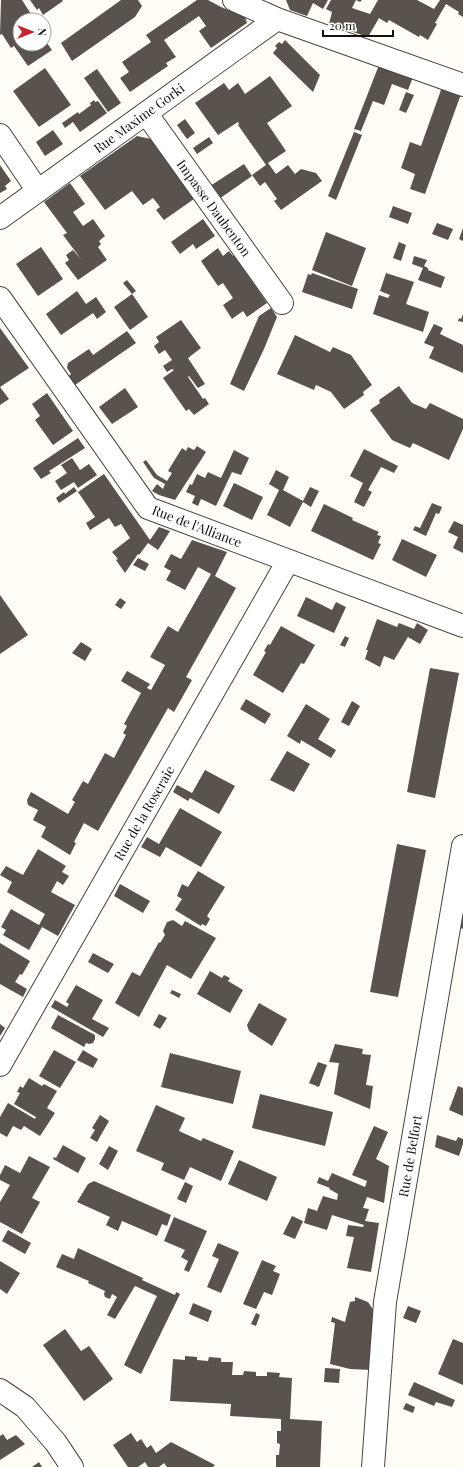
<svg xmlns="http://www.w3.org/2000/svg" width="463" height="1467" viewBox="0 0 463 1467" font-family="'Playfair Display',serif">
	<rect width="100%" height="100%" fill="#fffdf5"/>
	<path fill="#5a524d" d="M1,0H22L31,14L28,16L31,20H20V44H44V39L52,50L28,66L14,46L11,48L2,34L0,35Z
		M30,0H62L63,1L43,15L39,8L37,10Z
		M121,0H138L142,6L135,17L72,61L61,43Z
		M197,0H208L221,7L245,17L247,23L211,48L199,31L206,26L199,16L164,40L176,57L166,63L168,66L130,92L120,78L129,72L122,62L151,42L146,35Z
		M286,0H328L323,9L313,3L307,16L290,10Z
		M331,0H362L360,2L356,0L352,8L370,14L378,0H417L434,9L440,0H463V17L458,14L459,12L446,4L435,23L437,24L428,40L420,35L419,37L389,20L387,23L379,18L368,37L329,24L332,12L326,9Z
		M285,40L320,75L313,92L273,53L277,48L275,46L279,42L282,44Z
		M379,65L413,77L408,90L392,84L384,105L373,101L361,131L354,129Z
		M45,68L71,105L39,127L13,91Z
		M97,69L121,103L108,112L84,78Z
		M270,76L292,106L267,123L286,151L268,163L276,174L288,165L295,174L301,169L316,173L322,181L281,210L274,201L277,199L265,182L260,186L252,175L266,165L238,125L239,124L238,122L218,135L195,103L224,83L229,90L238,83L245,94Z
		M442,87L461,94L425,194L410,189L415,174L401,168L410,142L421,146Z
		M406,92L414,95L406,113L399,110Z
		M94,100L95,102L98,101L107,113L80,132L73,122L65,128L62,123L78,112L79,114L91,105L90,103Z
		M185,119L195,133L187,139L177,125Z
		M53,130L63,144L45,156L36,142Z
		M354,132L362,135L336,200L328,196Z
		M137,136L151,139L194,199L164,220L156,210L160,207L153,198L143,205L132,191L105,210L80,176Z
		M209,137L213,143L197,154L193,148Z
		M244,164L252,176L219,199L210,186Z
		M0,165L11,181L5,186L7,189L0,193Z
		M70,183L85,204L73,212L83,226L93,219L105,236L99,241L101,244L98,247L107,260L78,280L65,263L69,260L66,255L73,250L81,259L63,235L67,233L44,202Z
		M393,206L412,213L408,224L389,217Z
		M203,219L215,236L196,249L193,244L180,254L171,242Z
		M437,223L453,229L448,240L432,234Z
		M463,228V241L459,239Z
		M326,232L366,248L352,286L312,270Z
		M399,242L406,245L401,261L393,258Z
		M41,247L63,279L38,296L16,264Z
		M218,248L223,256L229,251L233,256L234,255L267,303L247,317L243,311L232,319L223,305L233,298L223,283L218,286L201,261Z
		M414,256L427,260L424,266L428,268V270L445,277L441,288L418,280L423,268L412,264Z
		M312,273L358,289L352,309L302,292L308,274L311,275Z
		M386,273L414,282L406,304L429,312L423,332L373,314L379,295L388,298L390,295L380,291Z
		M127,280L136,291L132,294L123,283Z
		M77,291L86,304L96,297L106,312L97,319L93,313L61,335L46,314Z
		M132,294L148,317L130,330L114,307Z
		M271,308L277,317L264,349L244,391L230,384L259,316Z
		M463,314V322L458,321L459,318L461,319Z
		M181,320L201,348L188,358L205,384L198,388L189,376L188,377L203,399L205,398L209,404L194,415L189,409L186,411L163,378L174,370L172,369L167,372L163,366L172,360L165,350L159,354L154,346L159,342L156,337Z
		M434,324L443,328L440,334L463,345V373L429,358L434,347L424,343Z
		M0,328L29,368L0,387L9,399L0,405Z
		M127,331L136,343L75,385L69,376L71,374L67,368L68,363L89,349L93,355Z
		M295,335L330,352L333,347L351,355L372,385L363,392L364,395L344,409L331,392L316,385L314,390L277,374Z
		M399,386L412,403L426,409L430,403L463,419V429L449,460L413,443L410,448L392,440L370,410L380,403L379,400Z
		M125,388L138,407L112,424L99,407Z
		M47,393L73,431L53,445L35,420L40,416L32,404Z
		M78,438L85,448L49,471L51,473L41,479L33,468Z
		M197,446L206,452L175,500L159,495L152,491L157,484L163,489L165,484L154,478L143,462L146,460L157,475L167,481L172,473L168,471L182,448L186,451L188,447L194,450Z
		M364,449L398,466L394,473L381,467L368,490L372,492L364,507L354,502L363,483L350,476Z
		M234,450L249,458L241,475L232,472L216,506L201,499L198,506L192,503L195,496L186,492L190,484L192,485L197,474L205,478L208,472L221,478Z
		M72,458L80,470L89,464L97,475L78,488L74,482L61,490L55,481L67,473L61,465Z
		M276,470L289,477L283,490L303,501L310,487L319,491L311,507L303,502L290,527L267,515L279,490L269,484Z
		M104,474L150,540L159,527L170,531L158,550L148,543L139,555L138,554L125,573L116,560L118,559L112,552L130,538L121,524L115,527L109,518L90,530L86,523L95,517L78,492Z
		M234,483L263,497L252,520L223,506Z
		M74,487L77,491L59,503L56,498L64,492L65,494Z
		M432,503L442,507L439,514L436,513L426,536L413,530L415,526L420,528Z
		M324,504L353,518L352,520L379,532L377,535L381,536L378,543L381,544L373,560L311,531Z
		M454,521L463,525V553L453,548L458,537L448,532Z
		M402,539L437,555L426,577L392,560Z
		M192,540L227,552L215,576L236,588L186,677L192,680L174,712L168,708L98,831L84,823L74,842L76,843L70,855L41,837L46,827L33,820L38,810L28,805L27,800L31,792L68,814L75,802L72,800L83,781L88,784L105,753L114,758L126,735L123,733L127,726L124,724L141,693L121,681L127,671L150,684L147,688L151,690L165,665L150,657L168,626L178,632L211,574L198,567L185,590L166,580L171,571L164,567L171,554L181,559Z
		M138,558L149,564L145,571L133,565Z
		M0,595L28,635L0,654Z
		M306,597L332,610L336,602L346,607L334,633L297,616Z
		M120,598L126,602L121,609L115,605Z
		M377,619L397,627L399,623L414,629L417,623L428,630L420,644L408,637L394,660L384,656L380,667L365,659L368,650H366Z
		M281,626L315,645L304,664L301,663L283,693L253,675L266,652L264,651L268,644L270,645Z
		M345,636L349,638L345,647L340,645Z
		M81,642L92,649L85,661L72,653Z
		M430,668L459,673L435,798L407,792Z
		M246,699L271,714L265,724L240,709Z
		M352,701L360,706L349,726L341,722Z
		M306,704L330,719L318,739L336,750L331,758L301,740L300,744L287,736Z
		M287,751L310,764L294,792L270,780Z
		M205,770L235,786L219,814L190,798L188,801L173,792L177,785L192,793Z
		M180,808L222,832L201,867L166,847L160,857L141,847L147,837L159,844Z
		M397,844L426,850L398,997L370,992Z
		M38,849L66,866L62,872L69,876L63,885L57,881L51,892L75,905L58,936L42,927L29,950L3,935L6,930L1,927L11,909L39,925L45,914L7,892L12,882L0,875L6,866L23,875Z
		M198,871L225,887L207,916L210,919L206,926L202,924L201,926L175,910L182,899L177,896L182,884L188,887Z
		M120,884L150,901L143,913L114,896Z
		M461,916H463V929L459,927Z
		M173,920L182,926L185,921L216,938L191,979L167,965L139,1017L115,1003L132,972L140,976L159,942L160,943L165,935L163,931L167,922Z
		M0,943L30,961L22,975L20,974L15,982L27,989L23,997L0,984Z
		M93,953L114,964L108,973L88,962Z
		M210,971L222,978L224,975L230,978L228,981L243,990L230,1013L197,994Z
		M76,985L103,1000L92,1019L109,1028L103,1037L51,1007L55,1000L67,1007L69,1004L66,1002Z
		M172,990L181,994L179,998L170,993Z
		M259,1003L287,1019L272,1046L249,1031L247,1025Z
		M159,1014L167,1018L160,1029L153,1025Z
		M58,1015L95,1035V1039L93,1043L89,1044L86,1043L84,1047L51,1028Z
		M0,1024L5,1028L0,1036Z
		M335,1044L363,1049L362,1054L371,1055L366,1085L373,1086L370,1109L334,1094L339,1063L329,1062Z
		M54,1050L76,1062L60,1088L39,1076Z
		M83,1050L98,1059L93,1068L77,1060Z
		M170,1053L241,1071L233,1104L161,1087Z
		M318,1062L327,1065L319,1087L309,1083Z
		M29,1078L42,1086L44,1084L57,1091L47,1108L55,1113L40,1136L24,1126L21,1130L13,1126L7,1137L0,1133V1117L8,1103L35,1119L36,1117L14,1104L20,1093L17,1092L20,1086L23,1088Z
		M458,1086L463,1088V1116L449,1110Z
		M260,1094L333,1112L325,1146L252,1128Z
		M156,1105L185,1118L179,1131L201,1141L203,1138L234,1151L221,1181L190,1167L184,1180L161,1170L164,1163L136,1151Z
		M100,1115L109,1121L97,1142L90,1138L95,1130L92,1128Z
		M374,1126L388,1132L376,1159L389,1166L384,1203L367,1197L363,1208L369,1209L365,1221L379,1223L371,1272L347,1268L354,1237L346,1236L348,1225L363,1227L364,1225L332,1215L327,1230L304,1223L308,1208L317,1211L323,1196L337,1200L338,1194L329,1189L330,1188L317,1183L319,1177L328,1181L332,1173L365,1187L367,1181L352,1175Z
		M437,1135L456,1141L458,1137L463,1139V1144L459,1156L435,1147Z
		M63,1145L86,1158L78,1173L53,1159L54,1157L56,1158Z
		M109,1146L118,1151L108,1170L99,1164Z
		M29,1156L50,1167L32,1198L40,1202L22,1234L0,1222V1202L10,1185L0,1180V1175L5,1165L20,1173Z
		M239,1160L277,1177L267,1201L228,1184Z
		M94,1181L171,1215L167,1226L162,1224L157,1236L122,1221L118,1231L106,1225L110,1217L77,1202L88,1184Z
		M185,1182L193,1186L186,1203L177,1199Z
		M292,1216L303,1221L295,1239L283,1234Z
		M174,1217L207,1231L189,1272L184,1270L188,1261L181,1257L185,1250L164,1241Z
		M8,1230L31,1243L25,1254L2,1241Z
		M218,1243L239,1252L221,1293L207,1287L219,1259L212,1256Z
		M78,1248L143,1278L142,1280L175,1295L176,1292L180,1294L141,1374L124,1365L157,1296L135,1286L115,1319L107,1315L117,1297L112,1294L110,1299L105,1297L104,1294L105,1291L88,1283L89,1281L56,1267L62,1254L74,1259Z
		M262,1260L276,1266L273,1271L280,1274L272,1295L264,1292L256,1309L243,1304Z
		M0,1261L20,1273L7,1294L0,1289Z
		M355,1297L368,1302L374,1311L371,1370L350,1369L330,1364L335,1323L331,1322L332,1317L345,1322L350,1302L355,1301Z
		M193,1303L212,1311L208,1322L189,1314Z
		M408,1306L421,1311L416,1323L403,1318Z
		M256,1313L260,1315L256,1326L251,1324Z
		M65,1329L81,1351L89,1346L113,1379L84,1401L43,1345Z
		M453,1339L463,1343V1385L438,1374Z
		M185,1356L197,1357V1360L208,1361L209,1357L221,1358V1362H233L232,1375H243L244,1371L256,1372V1376H267V1372L280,1373L279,1377L292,1378L290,1419L322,1421L320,1467H276V1455H279L280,1444L277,1443V1431H281V1419L230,1416L231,1404L170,1401L173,1359L185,1360Z
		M325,1368L340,1369L339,1383L324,1382Z
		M414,1382L455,1400L452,1407L436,1402L434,1406L408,1395Z
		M406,1403L415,1407L413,1413L403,1409Z
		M131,1433L137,1442L141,1439L147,1448L151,1445L156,1453L171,1442L215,1465L213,1467H167L164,1463L159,1467H148L145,1462L138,1467H128L113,1445Z
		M3,1434L7,1440L16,1435L25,1444L0,1460V1436Z
		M39,1462L42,1467H32Z"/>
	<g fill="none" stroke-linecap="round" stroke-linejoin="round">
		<g stroke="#444" stroke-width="24">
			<path id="minor" d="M234,0L277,19L463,85
				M146,113L282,303
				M0,135L38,191
				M0,218L277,19
				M0,298L148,508L463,626
				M0,1065L288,561
				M0,1390L25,1407L56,1443L72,1467
				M373,1467L385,1302L463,846"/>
		</g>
		<use href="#minor" stroke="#fff" stroke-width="22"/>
	</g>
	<g text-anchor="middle" stroke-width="4" stroke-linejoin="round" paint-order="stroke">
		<g font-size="13" fill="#111" stroke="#fff">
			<text transform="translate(139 118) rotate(-36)" y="5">Rue Maxime Gorki</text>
			<text transform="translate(214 208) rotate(54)" y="5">Impasse Daubenton</text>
			<text transform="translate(197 526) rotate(21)" y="5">Rue de l'Alliance</text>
			<text transform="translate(144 813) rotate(-60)" y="5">Rue de la Roseraie</text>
			<text transform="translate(410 1156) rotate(-80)" y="5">Rue de Belfort</text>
		</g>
	</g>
	<g transform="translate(32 32) rotate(90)"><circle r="19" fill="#ffffff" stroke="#a0a0a0"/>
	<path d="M0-3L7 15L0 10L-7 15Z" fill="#c4262e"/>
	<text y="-6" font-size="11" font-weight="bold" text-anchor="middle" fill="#111111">N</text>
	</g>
	<path d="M323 30v6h70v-6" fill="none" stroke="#111111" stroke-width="2"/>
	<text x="329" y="30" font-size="12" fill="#111111" stroke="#ffffff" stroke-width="3" paint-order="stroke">20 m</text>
</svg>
